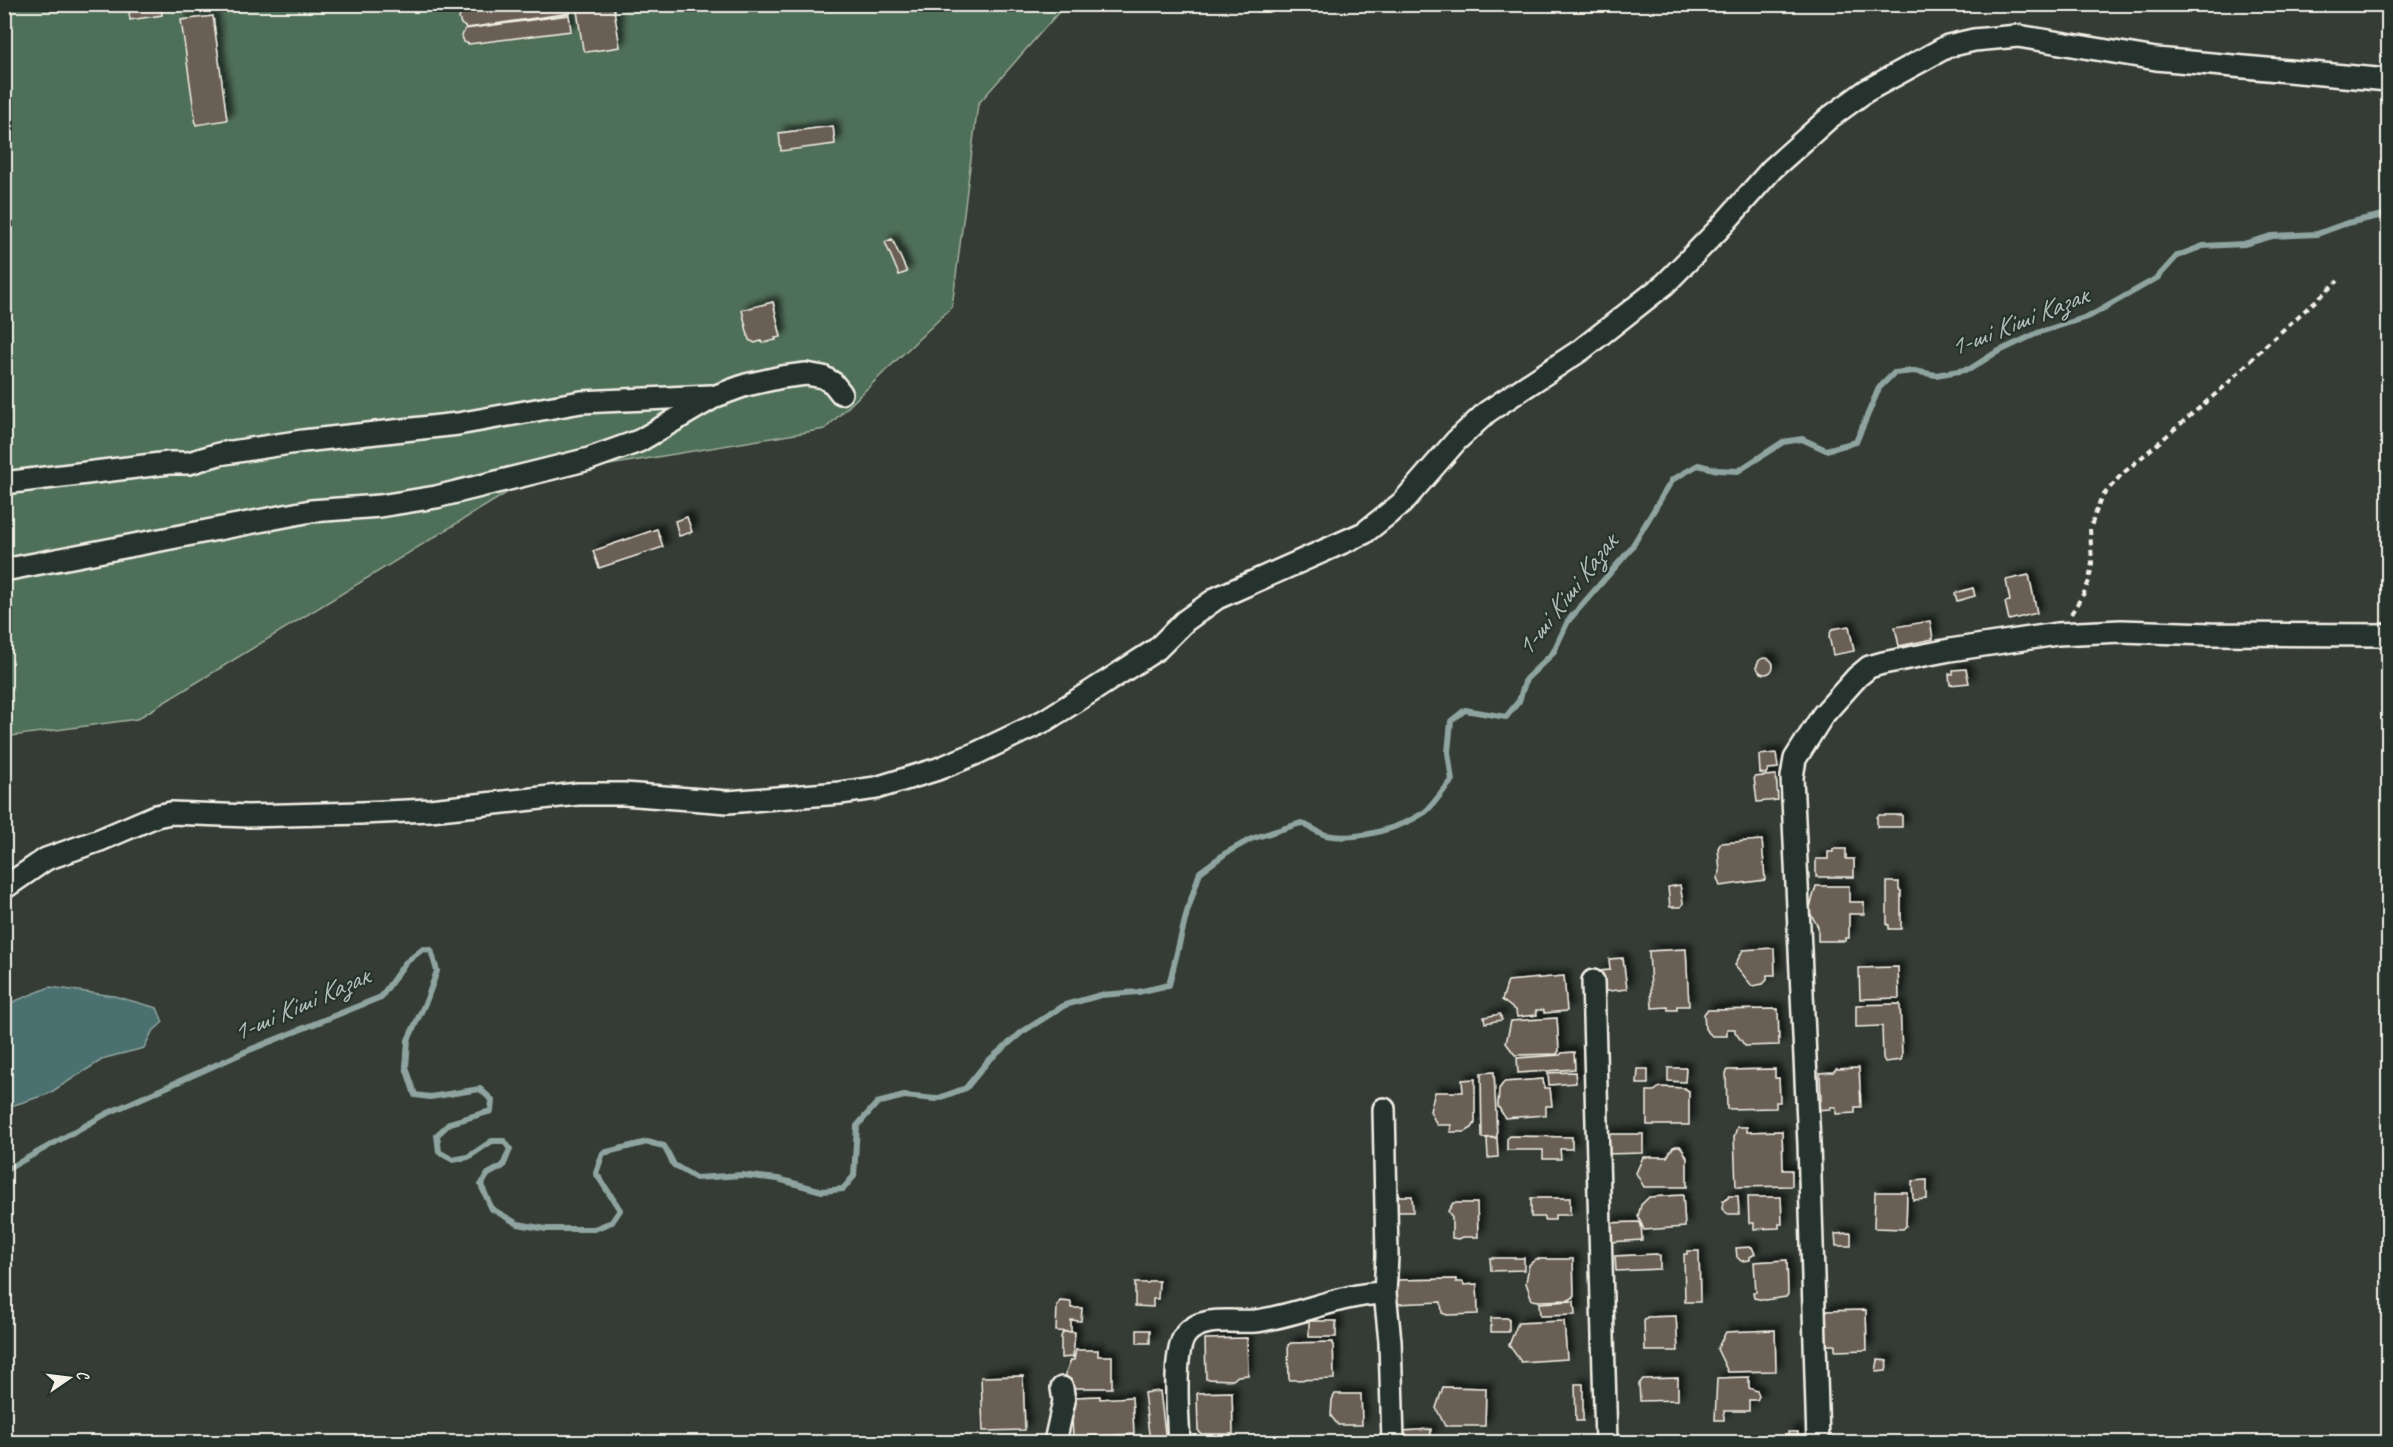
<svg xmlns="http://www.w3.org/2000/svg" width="2393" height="1447" viewBox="0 0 2393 1447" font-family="Caveat,sans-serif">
	<defs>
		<filter id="shadow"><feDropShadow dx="5.5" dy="-5.5" stdDeviation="3" flood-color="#0009"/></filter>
	</defs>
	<rect width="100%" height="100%" fill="#343c35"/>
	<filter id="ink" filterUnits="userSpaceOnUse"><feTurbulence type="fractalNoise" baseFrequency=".0167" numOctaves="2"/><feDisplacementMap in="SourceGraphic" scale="12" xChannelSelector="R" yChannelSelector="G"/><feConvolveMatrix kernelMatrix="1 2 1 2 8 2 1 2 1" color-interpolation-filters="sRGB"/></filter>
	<g filter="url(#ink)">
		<path fill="#506f58" stroke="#a2b0a0" stroke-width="1.5" d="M4,5H1065L978,104L952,307L825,429L531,478L137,719L5,737Z"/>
		<path fill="#4b7070" stroke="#8fa4a0" stroke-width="1.5" d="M50,987L114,996L157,1008L163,1022L152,1032L144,1048L105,1058L48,1094L5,1108V1005Z"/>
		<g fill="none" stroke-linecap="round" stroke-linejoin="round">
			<path stroke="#8fa4a0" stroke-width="6" d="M4,1171L106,1114L247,1051L381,997L405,963L423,949L431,950L437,971L427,999L408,1040L406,1067L415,1095L430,1097L480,1089L492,1100L491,1111L450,1123L437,1135L439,1152L453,1160L468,1157L492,1141H504L510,1149L503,1166L488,1174L481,1185L492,1209L518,1224L546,1229H594L612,1222L620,1210L596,1173L603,1153L647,1142L664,1146L674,1165L696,1178L742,1175L778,1179L822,1191L843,1189L854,1176L857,1126L877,1103L904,1096L936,1099L966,1088L988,1061L1022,1032L1065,1005L1101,995L1138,992L1169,985L1187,912L1200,872L1226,853L1251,839L1301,823C1309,826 1318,833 1326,835C1356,841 1399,829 1425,812C1432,807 1444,788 1452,781L1448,752L1451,721L1465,710L1506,717L1519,701L1526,679L1553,653L1568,621L1630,550L1672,480L1698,465L1718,470L1738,471L1783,442L1802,439L1826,450L1856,442L1879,388L1894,373L1914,371L1936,375L1970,369L1995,353L2040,332L2090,316L2157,278L2177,256L2203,246L2244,244L2272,236L2317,234L2347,223L2388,214"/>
		</g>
		<path fill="#6a5f55" stroke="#f4f1e8" stroke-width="1.5" filter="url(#shadow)" d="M128,4H161L162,15L130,20Z
			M568,4L570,13L467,28L461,24L459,18L464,8L473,4Z
			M576,4H613L620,47L587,52L583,49Z
			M569,15L571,31L469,44L464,42L462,36L465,29Z
			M213,16L227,120L196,125L181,20Z
			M833,126L835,144L781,151L779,133Z
			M892,239L907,272L899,275L885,242Z
			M773,302L781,337L775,338L776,340L762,343L761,341L755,343L749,340L742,310Z
			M687,517L692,532L679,536L675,521Z
			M657,529L663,547L599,568L593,551Z
			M2029,575L2037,613L2009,620L2005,602L2010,601L2006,580Z
			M1973,588L1975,596L1957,601L1955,593Z
			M1930,621L1933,639L1899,646L1895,627Z
			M1849,626L1854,651L1833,655L1829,636L1832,629Z
			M1757 666a8 8 0 1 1 16 0a8 8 0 1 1-16 0Z
			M1966,669L1969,683L1950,685L1949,674H1953V670Z
			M1776,753L1778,768L1768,769L1766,774L1760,773L1759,755Z
			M1776,775L1778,800L1757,802L1754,777Z
			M1879,815H1902V827H1877V817Z
			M1762,840L1765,880L1720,886L1717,878L1720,872L1718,848L1721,843Z
			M1833,849H1846V859H1854V877H1816V859H1828V852H1833Z
			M1887,882H1899V890L1901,891V929H1889V925H1887Z
			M1680,885L1683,903L1681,907H1670L1668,887Z
			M1816,886H1849V902H1864V914H1849V938H1845V941H1818V927L1809,911Z
			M1774,948L1775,975H1767V980L1763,984L1752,986L1735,965L1743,950Z
			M1686,949L1689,1006H1677V1010H1668V1007L1652,1008L1649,951Z
			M1623,958L1627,989L1600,992L1599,971L1610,970L1609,959Z
			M1898,967L1899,998L1860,999L1859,968Z
			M1564,976L1567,1011L1544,1013V1010H1536L1537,1015L1517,1017L1516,1011L1502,1000L1508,981Z
			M1900,1004L1902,1057L1901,1060L1885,1062L1883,1058L1882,1026L1856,1027V1005Z
			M1778,1009L1779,1045L1745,1046L1735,1032V1029H1727V1036H1712L1705,1029L1704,1014L1707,1010Z
			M1500,1014L1502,1020L1485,1023L1484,1017Z
			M1557,1018L1559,1051L1557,1054L1515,1055L1506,1043L1511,1021Z
			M1574,1052L1575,1069L1518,1073L1517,1058L1560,1055L1562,1053Z
			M1668,1068H1686L1685,1082L1668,1081Z
			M1859,1068L1861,1107H1855V1113L1836,1114V1107H1830V1109L1815,1110V1101H1821L1820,1073L1833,1072L1836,1069Z
			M1638,1069H1648V1084H1637Z
			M1775,1069V1078H1779L1780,1102H1776V1108L1727,1109L1726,1073L1728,1070Z
			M1494,1072L1497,1137L1482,1138L1481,1073Z
			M1575,1072L1576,1083L1549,1085L1548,1073Z
			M1475,1079V1123L1472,1128L1465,1132H1450L1451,1125H1437L1430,1111L1435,1092H1463L1462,1080Z
			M1543,1079L1544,1088H1550L1552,1106H1546V1115L1505,1118L1498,1106L1499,1089L1504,1082Z
			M1660,1087L1684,1088L1689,1091V1125H1647V1091H1654Z
			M1737,1127H1747V1132L1782,1131L1783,1170H1792V1186L1736,1187L1734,1137Z
			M1605,1134H1643V1153L1606,1154Z
			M1510,1136L1572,1137V1149H1560L1561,1159H1543V1150H1507V1139Z
			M1487,1138H1497L1498,1157L1488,1158Z
			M1676,1146H1680L1683,1150L1687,1158V1187H1644L1636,1173L1643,1157H1667L1673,1147Z
			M1927,1180V1199L1913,1200L1912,1181Z
			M1875,1192H1907L1906,1226L1903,1229L1874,1228Z
			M1683,1195L1685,1227L1644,1230L1638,1216L1641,1205L1649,1197Z
			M1395,1196H1412L1413,1212H1395Z
			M1728,1196H1738L1739,1214H1728L1722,1209L1723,1201L1728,1198Z
			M1748,1197H1781L1782,1224H1779V1228L1754,1229V1223H1749Z
			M1531,1198H1570V1215H1555V1220H1544V1217H1531Z
			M1453,1203H1477L1478,1237H1463L1459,1239L1452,1238V1218L1448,1211Z
			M1638,1222L1641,1224L1642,1240L1609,1242L1607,1223Z
			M1851,1233V1246H1836L1835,1234Z
			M1752,1247L1755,1254L1750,1257V1260L1741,1261L1737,1257L1736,1248Z
			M1687,1251H1699L1700,1302H1685L1684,1254H1687Z
			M1657,1254L1660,1256V1269L1616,1271L1615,1256Z
			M1490,1258H1524V1270L1491,1271Z
			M1536,1259H1573L1574,1297L1569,1300L1539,1301L1532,1300L1526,1283L1529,1265Z
			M1787,1260L1788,1294L1786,1297L1765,1300L1754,1298L1753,1292H1756L1754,1262Z
			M1456,1279V1282H1463L1464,1285L1477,1284L1478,1314L1447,1315L1442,1313L1441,1302L1396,1304L1395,1280Z
			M1151,1281H1159L1158,1299H1153V1307L1135,1306V1283H1148Z
			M1060,1301L1071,1302V1308H1082L1081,1321L1071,1320V1332L1056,1331L1057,1306Z
			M1574,1301L1575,1315L1540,1316L1539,1303Z
			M1866,1310L1867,1350L1835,1351V1345H1826L1818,1329L1824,1311Z
			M1676,1316L1678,1351H1645L1644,1321L1647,1317Z
			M1491,1318H1509V1332H1491Z
			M1309,1321H1336V1337H1309Z
			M1564,1321L1567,1359L1521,1362L1509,1345L1518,1323Z
			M1137,1330H1150V1343H1137Z
			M1775,1330L1776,1371L1728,1372L1717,1349L1726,1332Z
			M1063,1332H1075L1073,1357L1061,1358V1337Z
			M1247,1338L1248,1375L1238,1376L1233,1380L1206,1379L1205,1339Z
			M1333,1342L1334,1379L1289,1380L1288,1345L1291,1343Z
			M1076,1350H1098V1356H1112V1388H1074L1065,1374L1071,1360H1074Z
			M1878,1360L1888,1361L1886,1371L1876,1372Z
			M1023,1376L1025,1430L983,1431L981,1377Z
			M1749,1377V1388L1757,1391L1759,1396L1757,1400H1749V1411H1724V1420H1715L1717,1378Z
			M1678,1378V1400L1640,1401L1639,1384L1643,1379Z
			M1575,1384H1583V1421H1576Z
			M1443,1387L1486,1388L1485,1426H1445L1436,1408Z
			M1160,1391L1166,1442H1150L1144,1393Z
			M1232,1392L1233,1434H1201L1198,1430L1197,1393Z
			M1335,1394H1361L1362,1425H1338L1331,1416L1332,1400Z
			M1100,1396V1399L1132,1397L1134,1434L1073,1437L1071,1400H1075V1397Z
			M1431,1429L1430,1441L1403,1442V1431Z
			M1788,1432H1798V1442H1788Z"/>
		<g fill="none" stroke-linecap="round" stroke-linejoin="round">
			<g stroke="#f4f1e8" stroke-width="26">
				<path id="street" d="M4,483L169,463H189L219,454L303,441L458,424L581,402L711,396
					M4,570L311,511L380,506L436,497L541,471L589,459L639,441L716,396L746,385L782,377L806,374L823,377L833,383L841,393
					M4,888L46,859L100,840L156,816L171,813L248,816L361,813L430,810L578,794H624L728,802L840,793L876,788L938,769L977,753L1044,721L1092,691L1157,649L1185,621L1217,598L1364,533L1402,503L1456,441L1487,412L1581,350L1665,284L1717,231L1772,169L1829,118L1866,91L1948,46L1974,40L2018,36L2156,59L2388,80
					M1593,981L1606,1442
					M1384,1109L1387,1256L1385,1293L1390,1341L1393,1442
					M1055,1442L1064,1401L1062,1388
					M1179,1442C1178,1419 1172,1351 1186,1334C1202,1315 1235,1323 1256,1321C1301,1315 1340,1294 1385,1293
					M1818,1442L1809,1144L1792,777L1795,759L1823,715L1857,677L1869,667L1883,663L1950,650L2057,634L2121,631L2210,634L2388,635"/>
			</g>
			<path stroke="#f4f1e8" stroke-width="4" stroke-dasharray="6 4.5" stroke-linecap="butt" d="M2071,614L2084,593L2089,581L2092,563L2090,529L2101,498L2121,475L2226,385L2267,344L2338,281"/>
			<use href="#street" stroke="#26332d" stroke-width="21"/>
		</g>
	</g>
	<g text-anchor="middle" stroke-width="4.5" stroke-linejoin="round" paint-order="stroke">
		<g font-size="27" font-style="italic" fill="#b0bdb8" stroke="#26332d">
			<text transform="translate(2018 321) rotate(-22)" y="9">1-ші Кіші Казак</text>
			<text transform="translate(1566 595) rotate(-52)" y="9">1-ші Кіші Казак</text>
			<text transform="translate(300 1004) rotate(-24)" y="9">1-ші Кіші Казак</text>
		</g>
	</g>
	<rect width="2393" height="1447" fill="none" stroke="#26332d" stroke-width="24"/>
	<rect x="12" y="12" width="2369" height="1423" fill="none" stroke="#f4f1e8" stroke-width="2" filter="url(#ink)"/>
	<g transform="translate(69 1378) rotate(76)" stroke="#26332d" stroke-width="4.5" paint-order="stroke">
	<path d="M0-4.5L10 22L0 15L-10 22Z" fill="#f4f1e8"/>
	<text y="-9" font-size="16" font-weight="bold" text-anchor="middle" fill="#f4f1e8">С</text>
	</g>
</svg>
